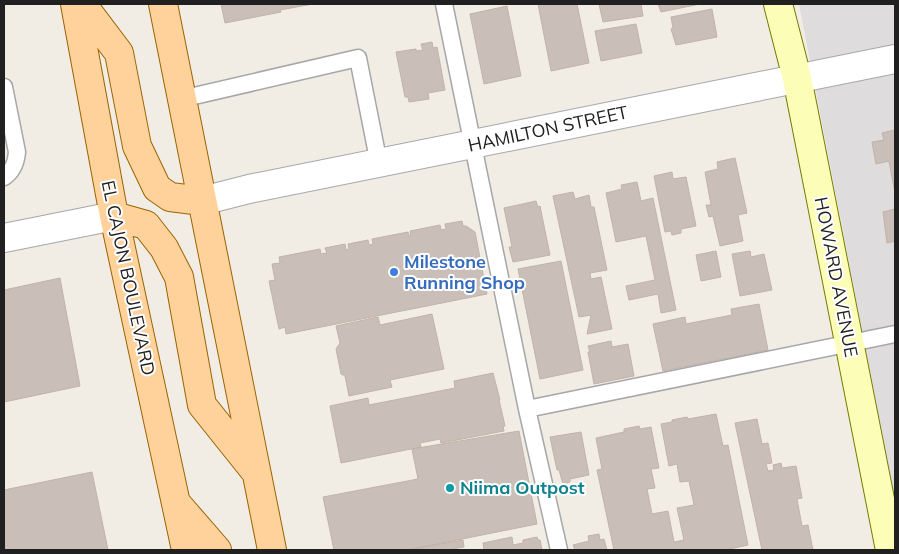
<svg xmlns="http://www.w3.org/2000/svg" width="899" height="554" viewBox="0 0 899 554" font-family="Mulish,sans-serif">
	<rect width="100%" height="100%" fill="#f1ede5"/>
	<path fill="#dedcdc" d="M799,4H895V500Z"/>
	<path fill="#c9bfb8" stroke="#c3b2a7" d="M221,4H313L280,10L281,12L225,23Z
		M538,4H577L589,63L551,71Z
		M599,4H641L643,16L603,22Z
		M658,4H700L661,12Z
		M507,6L521,76L484,84L470,14Z
		M712,9L717,37L676,45L671,29L673,28L671,17Z
		M636,24L642,53L601,61L595,31Z
		M432,42L433,48L437,47L445,90L428,93L429,99L409,102L408,97H405L396,52L416,49V51L423,50L421,44Z
		M895,130V193L889,161L876,164L872,142L884,140L882,133Z
		M735,158L747,213L738,215L743,241L720,246L713,216L709,217L706,205H711L705,172L718,169L717,162Z
		M672,172L673,179L686,177L696,226L681,229V233L672,235L671,231L665,232L654,176Z
		M637,182L641,201L653,198L676,310L661,313L658,294L629,300L626,286L655,280L646,236L616,242L606,193L622,189L621,185Z
		M573,192L575,199L589,195L591,207H594L607,270L590,273L591,279L601,277L612,329L587,334L591,315L579,317L553,196Z
		M536,201L538,207L540,206L550,255L513,262L509,247H512L504,208Z
		M895,209V241L887,243L883,212Z
		M462,221L463,226H466L475,232L487,294L286,334L285,327L279,329L269,281L275,280L272,264L280,263L279,257L320,249L321,254L327,253L325,248L345,244L346,250L349,249L348,244L368,240L369,245L373,244L372,239L408,232L409,236H411L410,231L440,225L441,230L446,229L445,224Z
		M716,251L721,277L701,281L696,255Z
		M750,251L751,257L764,254L772,290L740,296L732,254Z
		M561,261L583,370L540,379L518,269Z
		M60,278L80,386L4,402V290Z
		M759,304L768,350L663,371L653,324L685,317L686,324L732,315L731,309Z
		M432,314L444,369L390,380L392,387L349,396L345,376L341,374L336,349L340,343L336,326L378,317L380,325Z
		M611,341L612,347L628,344L634,376L594,384L588,352H590L588,346Z
		M493,373L500,400H499L505,426H503L504,431L441,443L440,439L420,443L421,447L341,463L330,406L368,398L369,405L455,388L454,381Z
		M716,414L723,446L728,445L748,545L725,550H614L597,470L602,469L596,438L624,432V429L639,426L640,429L651,427L659,468L651,469L655,488L647,489L652,514L668,511L674,542L684,540L677,508L694,505L689,481L680,482L677,464L669,466L661,424L672,422V420L687,417L688,419Z
		M757,419L762,444L768,443L772,463L766,464L768,471L774,470L773,465L781,463L782,468L796,466L802,498L797,499L802,526L808,525L813,550H762L735,423Z
		M519,431L537,524L407,550H334L323,497L418,479L412,449Z
		M581,432L589,475L570,479V482L563,484L559,470H557L550,437Z
		M92,472L108,550H4V490Z
		M599,534L600,540L604,539L607,550H575L573,545L589,541L588,536Z
		M512,537L513,545L523,543V540L537,537L538,540H540L542,550H484L483,543Z
		M463,540L464,547L446,550H407Z"/>
	<g fill="none" stroke-linecap="round" stroke-linejoin="round">
		<g stroke="#a7a7a7" stroke-width="19">
			<path id="lane" d="M444,4L527,409L559,550
				M4,87L17,152C16,163 13,171 4,177
				M181,99L358,58L379,164
				M527,409L895,334"/>
		</g>
		<g stroke="#a7a7a7" stroke-width="30">
			<path id="street" d="M202,201L249,189L895,59
				M4,238L114,216"/>
		</g>
		<g stroke="#737d00" stroke-width="30">
			<path id="secondary" d="M778,4L797,78L890,550"/>
		</g>
		<g stroke="#9b6300" stroke-width="30">
			<path id="primary" d="M75,4L114,216L186,550
				M82,4L119,53L137,146L157,188L170,197L202,201
				M163,4L272,550
				M114,216L146,225L164,248L179,277L202,405L254,470
				M178,505L217,550"/>
		</g>
		<use href="#lane" stroke="#fff" stroke-width="16"/>
		<use href="#street" stroke="#fff" stroke-width="28"/>
		<use href="#secondary" stroke="#fcfdb7" stroke-width="28"/>
		<use href="#primary" stroke="#ffd29c" stroke-width="28"/>
	</g>
	<circle fill="#3f7fe0" stroke="#fff" stroke-width="2" cx="394" cy="272" r="5"/>
	<circle fill="#0f9aa8" stroke="#fff" stroke-width="2" cx="450" cy="488" r="5"/>
	<g text-anchor="middle" stroke-width="4" stroke-linejoin="round" paint-order="stroke">
		<g font-size="18" fill="#202020" stroke="#fff">
			<text transform="translate(548 129) rotate(-12)" y="6">HAMILTON STREET</text>
			<text transform="translate(836 277) rotate(79)" y="6">HOWARD AVENUE</text>
			<text transform="translate(128 278) rotate(78)" y="6">EL CAJON BOULEVARD</text>
		</g>
		<g font-size="18" font-weight="bold" fill="#366cbe" stroke="#fff" text-anchor="start">
			<text x="404" y="268">Milestone<tspan x="404" dy="21">Running Shop</tspan></text>
		</g>
		<g font-size="18" font-weight="bold" fill="#0d838f" stroke="#fff" text-anchor="start">
			<text x="460" y="494">Niima Outpost</text>
		</g>
	</g>
	<rect width="899" height="554" fill="none" stroke="#202020" stroke-width="10"/>
</svg>
